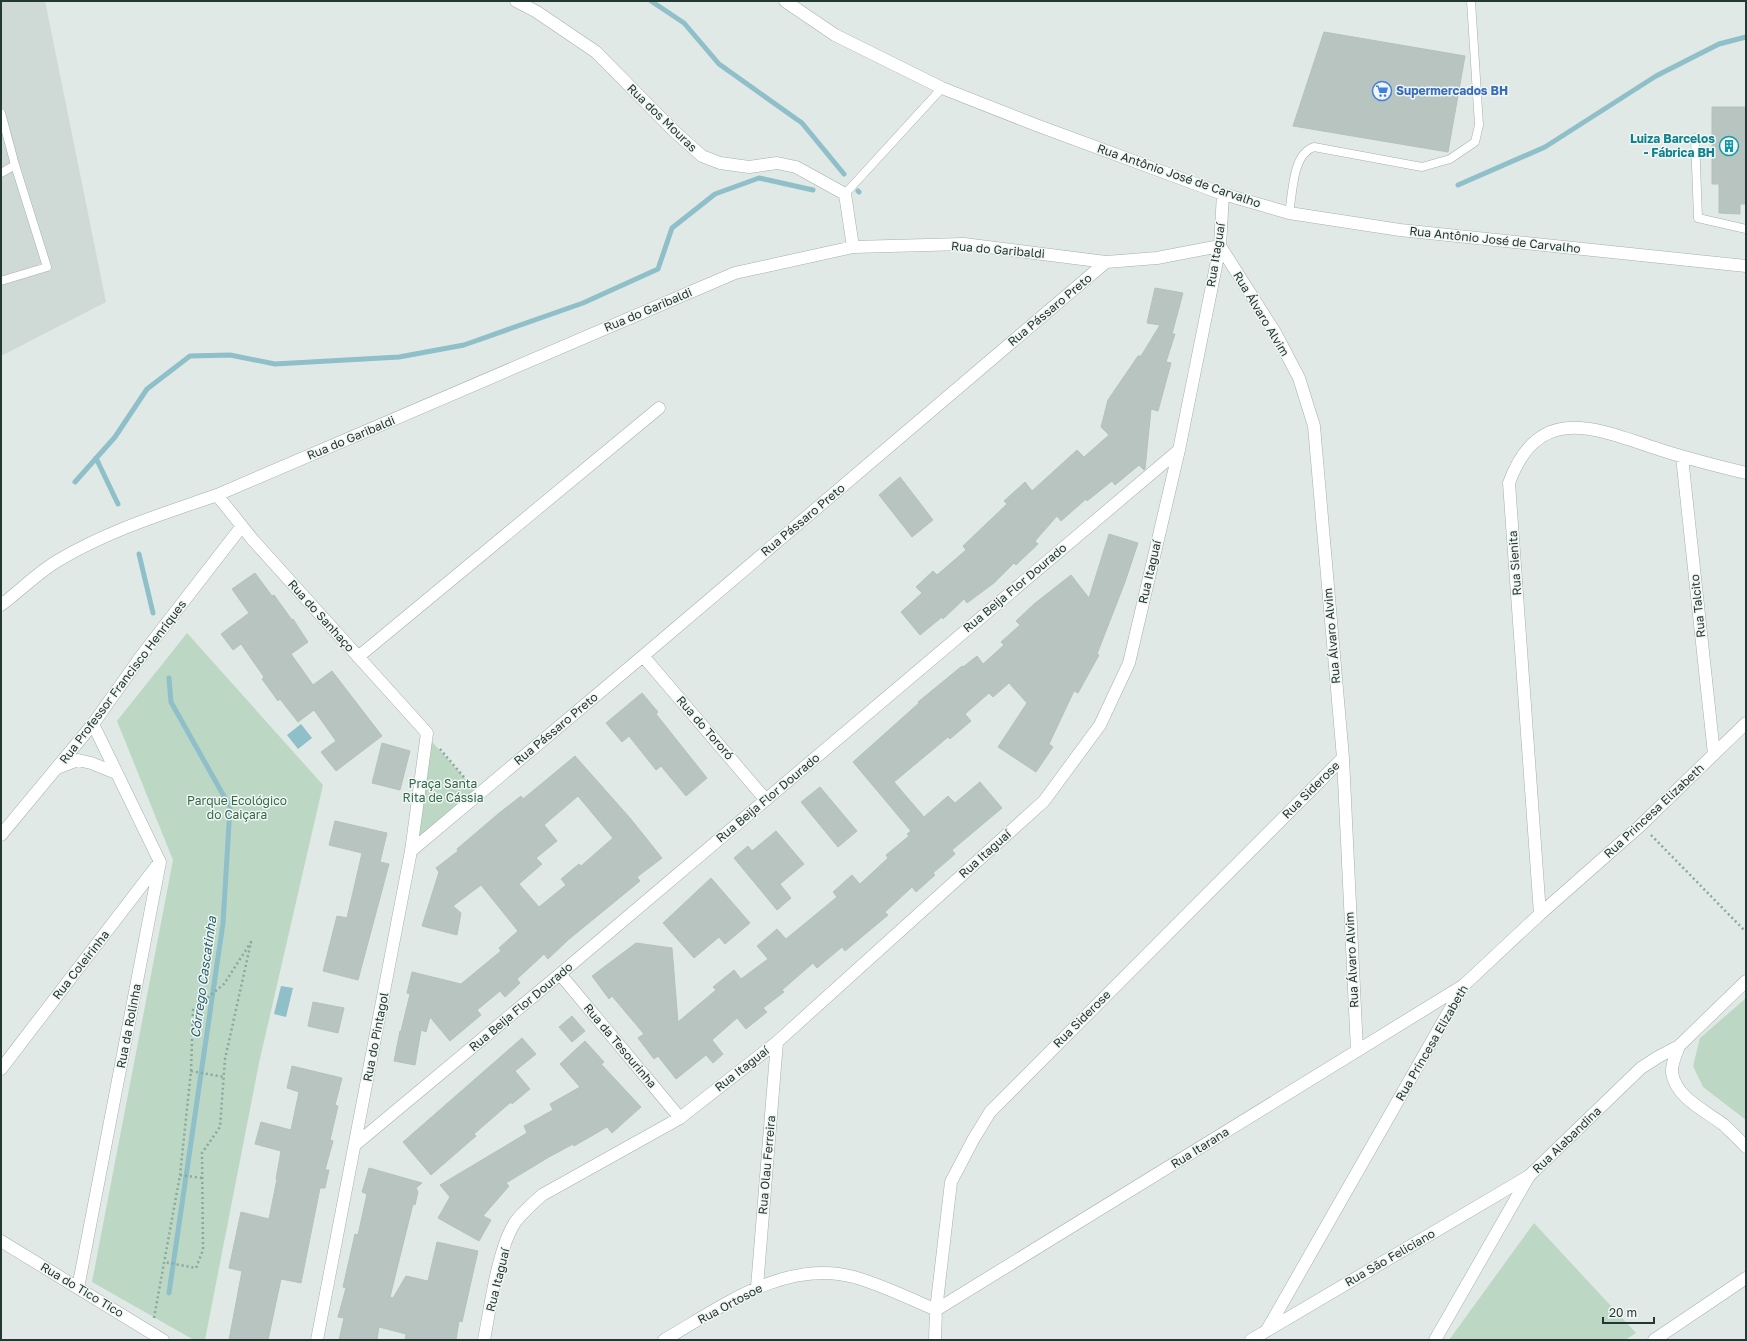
<svg xmlns="http://www.w3.org/2000/svg" width="1747" height="1341" viewBox="0 0 1747 1341" font-family="'Golos Text',sans-serif">
	<rect width="100%" height="100%" fill="#e1e9e6"/>
	<path fill="#cfd9d5" d="M1,1H45L106,302L1,356Z"/>
	<path fill="#bcd8c4" d="M187,633L323,785L259,1063L205,1340H194L92,1282L173,860L117,721Z
		M426,735L479,794L411,848Z
		M1746,998V1120L1703,1087L1693,1066L1700,1038Z
		M1534,1223L1636,1333L1625,1340H1449Z"/>
	<path fill="#8fbfc8" d="M301,724L312,738L298,749L287,735Z
		M281,986L293,988L286,1017L274,1014Z"/>
	<g fill="none" stroke-linecap="round" stroke-linejoin="round">
		<path stroke="#8fbfc8" stroke-width="5" d="M651,1L684,23L719,64L802,123L844,174
			M1458,185L1545,147L1656,76L1719,44L1746,37
			M858,191L859,192
			M96,458L118,504
			M75,482L115,437L147,389L190,356L230,355L275,364L399,357L464,345L583,303L658,269L672,228L715,194L759,178L813,190
			M139,554L153,613
			M169,678L171,702L230,807L223,923L169,1293"/>
	</g>
	<path fill="#b7c4bf" stroke="#b4c2bc" fill-rule="evenodd" d="M1324,32L1465,56L1448,152L1293,126Z
		M1712,107H1746V204H1740V214L1719,213V184H1712Z
		M1155,288L1183,293L1172,334H1175L1166,362L1171,363L1158,411L1151,409L1145,469L1144,470L1139,465L1115,485L1112,481L1087,501L1086,499L1061,521L1057,516L1035,541L1038,544L1016,565L1014,563L994,583L967,603L964,599L943,619L942,617L920,635L901,612L922,593L916,587L933,571L937,575L966,550L963,546L1007,504L1004,501L1025,482L1032,491L1077,450L1084,457L1109,435L1101,427L1108,400L1138,356H1141L1160,325L1147,323Z
		M900,477L933,520L912,537L879,495Z
		M1109,534L1138,543L1125,582L1097,654L1099,655L1078,693L1074,691L1049,744L1053,747L1036,772L998,747L1027,703L1009,683L993,697L989,693L965,714L971,721L950,739L948,737L894,782L924,817L948,796L955,803L980,782L1002,808L952,850L955,854L933,873L935,875L916,892L912,887L885,912L888,915L845,951L842,947L817,968L813,963L782,990L784,992L763,1008L767,1012L746,1029L737,1018L712,1040L723,1054L713,1063L706,1055L676,1079L658,1056L654,1059L638,1038L644,1034L612,996L609,999L592,976L636,943L672,948L678,1022L716,990L713,987L734,970L741,979L768,959L757,946L777,929L786,939L837,897L833,892L852,875L860,884L888,858L886,855L909,836L907,834L911,831L853,762L919,703L918,702L962,666L963,667L977,656L983,664L1004,645L1001,642L1020,625L1016,621L1034,604L1071,575L1089,598Z
		M255,573L272,596L274,595L292,620L293,619L308,642L291,654L313,685L332,671L382,736L336,771L321,752L336,741L314,710L298,722L280,699L278,701L262,679L264,677L241,644L233,650L221,634L249,613L232,589Z
		M642,693L658,712L656,714L707,778L686,796L661,766L656,770L629,736L622,742L606,723Z
		M382,743L410,751L400,790L372,783Z
		M575,756L630,818L662,858L637,877L640,881L568,940L548,959L544,954L517,979L520,983L505,997L500,991L477,1010L481,1015L450,1041L430,1017L426,1032L421,1030L415,1065L394,1061L400,1031H401L410,994L407,993L412,972L461,984L501,951L499,948L518,931L481,885L453,906L461,913L457,935L422,926L439,872L436,868L458,851L457,849L498,814L521,796L523,799ZM578,796L613,838L581,866L579,864L561,879L566,885L539,907L519,884L542,864L536,858L557,841L544,825Z
		M820,787L857,831L838,847L801,802Z
		M335,821L387,833L380,862L389,864L358,980L323,971L337,916L347,918L362,853L329,845Z
		M776,831L804,864L780,884L791,898L777,910L734,858L748,846L752,851Z
		M711,878L750,923L725,944L719,937L694,958L663,923Z
		M313,1002L344,1008L338,1033L308,1026Z
		M572,1016L585,1031L572,1042L559,1027Z
		M522,1038L536,1054L515,1071L530,1089L512,1104L511,1102L474,1134L476,1136L431,1175L403,1142Z
		M585,1041L604,1062L601,1064L641,1107L612,1133L607,1127L574,1146L573,1144L549,1157L506,1183L509,1186L483,1216L491,1220L479,1241L438,1218L450,1197L440,1185L527,1133L524,1126L553,1110L550,1104L580,1087L560,1064Z
		M292,1066L342,1078L335,1105L338,1106L330,1140L333,1141L325,1170H329L325,1188H320L301,1283L281,1279L268,1340H229L242,1271L229,1268L241,1212L269,1219L277,1179H276L281,1151L255,1144L261,1122L291,1130L299,1092L287,1088Z
		M369,1168L422,1183L416,1188L418,1192L415,1205L413,1204L390,1297L393,1298L406,1276L428,1281L437,1242L478,1251L462,1322L459,1321L456,1340H405L406,1334L379,1327L377,1340H339L344,1318L338,1317L346,1288L343,1287L355,1234L358,1235L367,1194L362,1192Z"/>
	<g fill="none" stroke-linecap="round" stroke-linejoin="round">
		<g stroke="#a4b0ac" stroke-width="9">
			<path id="lane" d="M1,113L15,165L47,267L1,281
				M1695,138L1698,218L1746,229
				M1,173L15,165
				M845,194L942,88
				M1289,213C1293,193 1292,154 1314,147L1422,167L1450,159L1475,142L1479,125L1471,1"/>
		</g>
		<g stroke="#a4b0ac" stroke-width="13">
			<path id="street" d="M516,1L537,12L596,52L674,131L702,156L720,163L749,167L777,163L796,167L845,194L853,247
				M785,1L835,35L942,88L1036,125L1223,194L1289,213L1400,230L1746,266
				M1682,457L1714,754
				M217,495L253,540L427,733L411,851L317,1340
				M1,605C20,591 38,572 59,560C109,530 163,514 217,495L735,273L853,247L964,244L1106,262L1157,258L1220,246L1276,334L1299,378L1314,426L1343,758L1357,1051
				M643,656L766,800
				M358,657L659,408
				M60,767L78,760L91,763L116,773
				M1,835L93,724L142,655L242,526
				M411,851L643,656L1106,262
				M1540,914L1509,483C1539,401 1597,429 1661,450C1689,459 1717,466 1746,473
				M560,974L680,1118
				M1,1069L159,863
				M356,1144L560,974L1179,450
				M1,1241L163,1340
				M757,1287L777,1042
				M78,1288L160,862L93,724
				M1267,1330L1464,985L1540,914L1641,825L1746,723
				M484,1340C490,1309 498,1246 516,1221C524,1211 533,1203 542,1195L680,1118L777,1042L1044,801L1100,725L1129,663L1179,450L1220,246L1223,194
				M664,1340C720,1308 785,1258 854,1277C882,1285 909,1298 936,1310L1464,985
				M935,1340L936,1310L951,1182L973,1140L990,1112L1343,758
				M1251,1340L1529,1176"/>
		</g>
		<g stroke="#a1b4ad" stroke-width="13">
			<path id="secondary" d="M1679,1046C1676,1055 1671,1064 1672,1073C1676,1098 1706,1111 1724,1125C1731,1132 1739,1139 1746,1147
				M1435,1340L1529,1176L1641,1068L1658,1057L1679,1046L1746,981
				M1654,1340L1746,1278"/>
		</g>
		<path stroke="#85a99e" stroke-width="2.5" stroke-dasharray="2 3" stroke-linecap="butt" d="M440,749L469,783
			M1651,835L1746,932
			M191,1071L224,1077
			M180,1175L202,1178
			M154,1318L180,1175L191,1071L193,1010L224,984L251,942L225,1059L220,1127L202,1153L203,1250L196,1268L164,1262"/>
		<use href="#lane" stroke="#fff" stroke-width="8"/>
		<use href="#street" stroke="#fff" stroke-width="12"/>
		<use href="#secondary" stroke="#fff" stroke-width="12"/>
	</g>
	<defs>
		<g id="supermarket-ring" transform="scale(1)"><circle r="9.5" fill="#f1f6f4" stroke="#3f7fe0" stroke-width="1.5"/><path d="M-6-5.5h2.5l.6 2H6L4.5 2H-2.5L-4.4-4H-6ZM-1.5 3.2a1.3 1.3 0 1 0 .1 0ZM3 3.2a1.3 1.3 0 1 0 .1 0Z" fill="#3f7fe0"/></g>
		<g id="building-ring" transform="scale(1)"><circle r="9.5" fill="#f1f6f4" stroke="#0f9aa8" stroke-width="1.5"/><path d="M-4-6H4V6H1V3H-1V6H-4ZM-2.5-4.3h1.7v1.8h-1.7ZM.8-4.3h1.7v1.8H.8ZM-2.5-1h1.7V.8h-1.7ZM.8-1h1.7V.8H.8Z" fill="#0f9aa8"/></g>
	</defs>
	<g fill-rule="evenodd">
		<use href="#supermarket-ring" x="1382" y="91"/>
		<use href="#building-ring" x="1729" y="146"/>
	</g>
	<g text-anchor="middle" stroke-width="3" stroke-linejoin="round" paint-order="stroke">
		<g font-size="12" font-weight="bold" fill="#366cbe" stroke="#f1f6f4" text-anchor="start">
			<text x="1396" y="95">Supermercados BH</text>
		</g>
		<g font-size="12" fill="#233832" stroke="#f1f6f4">
			<text transform="translate(662 118) rotate(44)" y="4">Rua dos Mouras</text>
			<text transform="translate(1179 176) rotate(19)" y="4">Rua Antônio José de Carvalho</text>
			<text transform="translate(1495 240) rotate(6)" y="4">Rua Antônio José de Carvalho</text>
			<text transform="translate(998 250) rotate(5)" y="4">Rua do Garibaldi</text>
			<text transform="translate(1216 255) rotate(-81)" y="4">Rua Itaguaí</text>
			<text transform="translate(648 310) rotate(-23)" y="4">Rua do Garibaldi</text>
			<text transform="translate(1050 310) rotate(-40)" y="4">Rua Pássaro Preto</text>
			<text transform="translate(1261 314) rotate(59)" y="4">Rua Álvaro Alvim</text>
			<text transform="translate(351 438) rotate(-23)" y="4">Rua do Garibaldi</text>
			<text transform="translate(803 520) rotate(-40)" y="4">Rua Pássaro Preto</text>
			<text transform="translate(1515 563) rotate(-94)" y="4">Rua Sienita</text>
			<text transform="translate(1150 572) rotate(-77)" y="4">Rua Itaguaí</text>
			<text transform="translate(1015 588) rotate(-40)" y="4">Rua Beija Flor Dourado</text>
			<text transform="translate(1698 606) rotate(-96)" y="4">Rua Talcito</text>
			<text transform="translate(321 616) rotate(48)" y="4">Rua do Sanhaço</text>
			<text transform="translate(1332 636) rotate(-95)" y="4">Rua Álvaro Alvim</text>
			<text transform="translate(123 682) rotate(-53)" y="4">Rua Professor Francisco Henriques</text>
			<text transform="translate(705 728) rotate(49)" y="4">Rua do Tororó</text>
			<text transform="translate(556 729) rotate(-40)" y="4">Rua Pássaro Preto</text>
			<text transform="translate(1311 790) rotate(-45)" y="4">Rua Siderose</text>
			<text transform="translate(768 798) rotate(-40)" y="4">Rua Beija Flor Dourado</text>
			<text transform="translate(1654 811) rotate(-43)" y="4">Rua Princesa Elizabeth</text>
			<text transform="translate(985 854) rotate(-42)" y="4">Rua Itaguaí</text>
			<text transform="translate(1352 960) rotate(-93)" y="4">Rua Álvaro Alvim</text>
			<text transform="translate(81 965) rotate(-52)" y="4">Rua Coleirinha</text>
			<text transform="translate(521 1007) rotate(-40)" y="4">Rua Beija Flor Dourado</text>
			<text transform="translate(1082 1019) rotate(-45)" y="4">Rua Siderose</text>
			<text transform="translate(129 1026) rotate(-79)" y="4">Rua da Rolinha</text>
			<text transform="translate(376 1037) rotate(-79)" y="4">Rua do Pintagol</text>
			<text transform="translate(1432 1043) rotate(-60)" y="4">Rua Princesa Elizabeth</text>
			<text transform="translate(620 1046) rotate(50)" y="4">Rua da Tesourinha</text>
			<text transform="translate(742 1069) rotate(-38)" y="4">Rua Itaguaí</text>
			<text transform="translate(1567 1140) rotate(-44)" y="4">Rua Alabandina</text>
			<text transform="translate(1200 1148) rotate(-32)" y="4">Rua Itarana</text>
			<text transform="translate(767 1165) rotate(-85)" y="4">Rua Olau Ferreira</text>
			<text transform="translate(1390 1258) rotate(-30)" y="4">Rua São Feliciano</text>
			<text transform="translate(498 1280) rotate(-76)" y="4">Rua Itaguaí</text>
			<text transform="translate(82 1290) rotate(31)" y="4">Rua do Tico Tico</text>
			<text transform="translate(730 1304) rotate(-28)" y="4">Rua Ortosoe</text>
		</g>
		<g font-size="12" font-weight="bold" fill="#0d838f" stroke="#f1f6f4" text-anchor="end">
			<text x="1715" y="143">Luiza Barcelos<tspan x="1715" dy="14">- Fábrica BH</tspan></text>
		</g>
		<g font-size="12" fill="#336948" stroke="#f1f6f4">
			<text x="443" y="788">Praça Santa<tspan x="443" dy="14">Rita de Cássia</tspan></text>
			<text x="237" y="805">Parque Ecológico<tspan x="237" dy="14">do Caiçara</tspan></text>
		</g>
		<g font-size="13" font-style="italic" fill="#25606c" stroke="#f1f6f4">
			<text transform="translate(203 977) rotate(-82)" y="5">Córrego Cascatinha</text>
		</g>
	</g>
	<rect width="1747" height="1341" fill="none" stroke="#233832" stroke-width="4"/>
	<path d="M1603 1317v6h51v-6" fill="none" stroke="#233832" stroke-width="2"/>
	<text x="1609" y="1317" font-size="12" fill="#233832" stroke="#f1f6f4" stroke-width="3" paint-order="stroke">20 m</text>
</svg>
